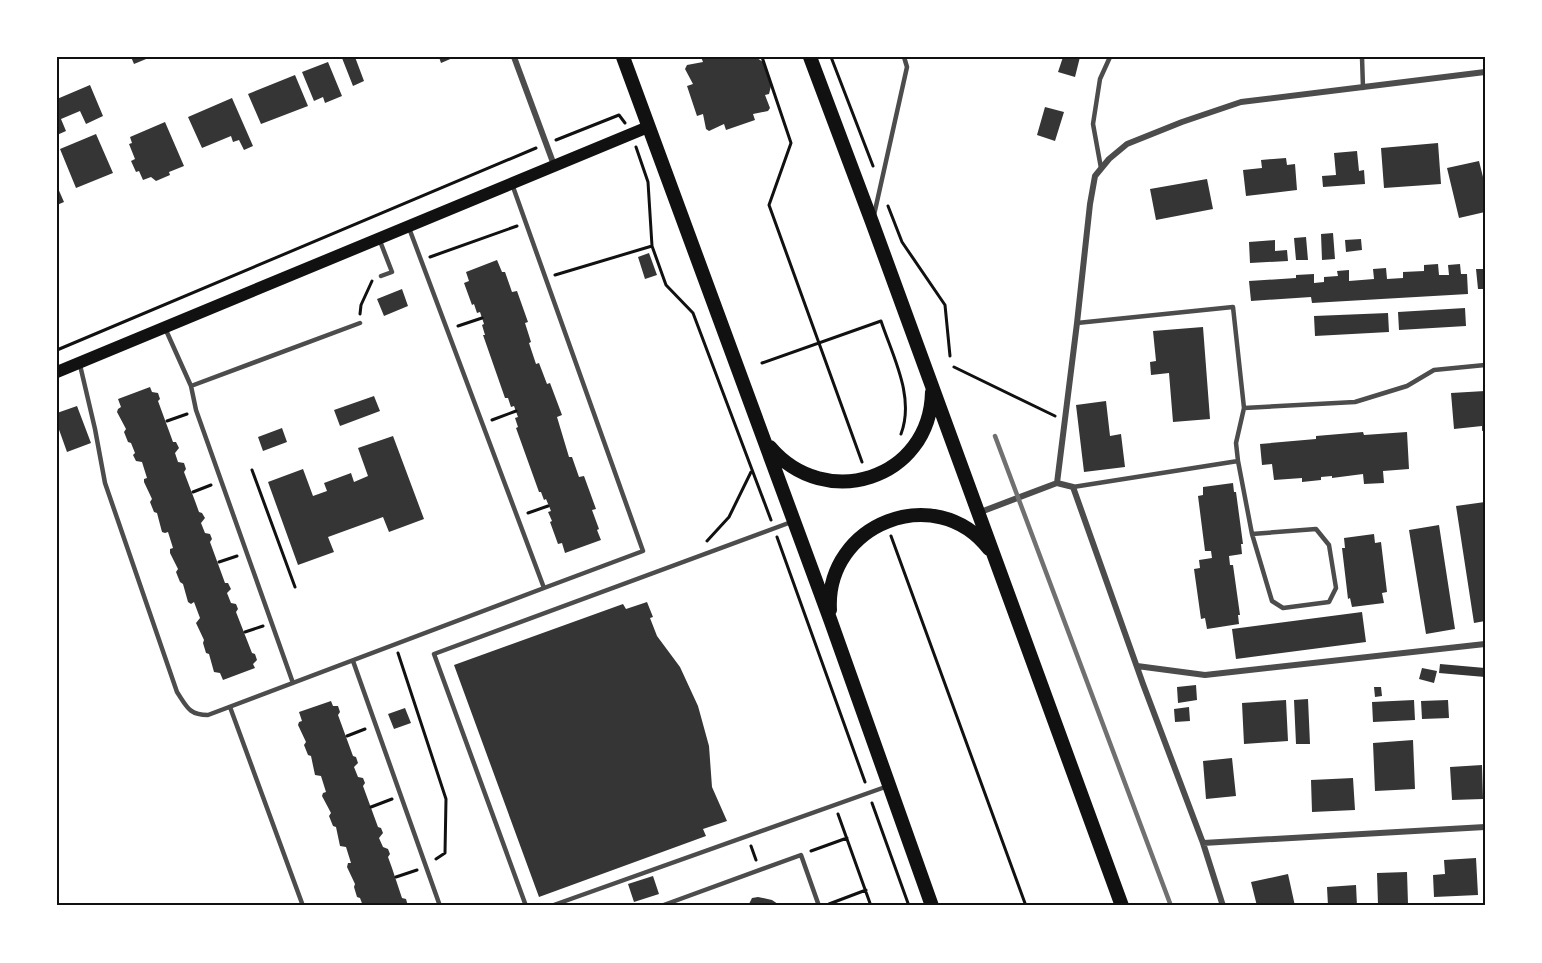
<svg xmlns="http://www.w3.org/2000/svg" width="1542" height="963" viewBox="0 0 1542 963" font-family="'Fira Sans',sans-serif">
	<rect width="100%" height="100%" fill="#fff"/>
	<path fill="#353535" d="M131,57H151L134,64Z
		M355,57L364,81L353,86L342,58Z
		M439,57H455L441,63Z
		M701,57H752L753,59L757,58L763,62L771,86L769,94L765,95L770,108L768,111L753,114L755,120L726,130L724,124L709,131L706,129L703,114L697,116L687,86L693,84L685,69L687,65L703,62Z
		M1063,57H1080L1075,77L1058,72Z
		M328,62L342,96L325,103L323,97L314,101L302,72Z
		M295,75L308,106L261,124L248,94Z
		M90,85L103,116L86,124L80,111L61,119L66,131L57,135V99Z
		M232,98L253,146L244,150L239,140L233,142L231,136L202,148L188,117Z
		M1045,107L1064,112L1055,141L1037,135Z
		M165,122L184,166L169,172L170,175L156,181L151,177L143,180L139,171L136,172L131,161L135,159L129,144L132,143L130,137Z
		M96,134L113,173L76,188L60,149Z
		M1438,143L1441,184L1384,188L1381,148Z
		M1357,151L1359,171L1364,170L1365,184L1323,187L1322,176L1336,175L1334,153Z
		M1286,158L1287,165L1295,164L1297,190L1246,196L1243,170L1262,168L1261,160Z
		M1479,161L1485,185V212L1459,218L1447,168Z
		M1207,179L1213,209L1156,220L1150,189Z
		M57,186L64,202L57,205Z
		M1333,233L1335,259L1322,260L1321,234Z
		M1306,237L1308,260H1296L1294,238Z
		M1361,239L1362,250L1346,252L1345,240Z
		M1275,240V251L1287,250L1288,261L1250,263L1249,242Z
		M649,253L657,275L645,279L638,257Z
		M497,260L502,272H505L512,292L517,291L528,322L525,323L531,342L529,343L536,364L539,363L547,384L550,383L562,415L557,417L569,457H572L579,477L584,476L596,509L592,510L599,529L597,530L601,540L565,553L562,543L558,544L550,522L552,521L548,512L551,511L546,499L544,500L541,492H539L516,428L518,427L515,418L518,417L514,406L511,407L508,398H505L483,335H485L482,325L484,324L480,312L477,313L474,304L472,305L464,283L469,281L466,272Z
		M1438,264L1439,275H1449L1448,265L1460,264L1461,274H1467L1468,294L1312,303L1311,297L1251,301L1249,281L1296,278V275L1314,274V283L1324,282V277L1338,276L1337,271L1349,270V281L1374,279L1373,269L1386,268L1387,279L1403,278V272L1424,271V265Z
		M1476,269H1485V289H1478Z
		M402,289L408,306L384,316L377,299Z
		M1465,308L1466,326L1399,330L1398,312Z
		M1388,313L1389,332L1315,336L1314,316Z
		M1203,327L1210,419L1173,422L1169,373L1151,375L1150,362L1156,361L1153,331Z
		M150,387L152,392L158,393L160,399L158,401L169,431L173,442H176L179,448L175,453L178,462L184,463L186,469L184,472L195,501L199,512L202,513L205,518L201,523L205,533L210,534L212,539L210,542L221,572L225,583H228L231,589L227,593L231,603L236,604L238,609L236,612L252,653L255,654L257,660L253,664L255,668L223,680L220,673L214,672L209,654L206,653L203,643L204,640L196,623L200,618L194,602L191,604L188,602L183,584L180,582L176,572L178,569L170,553V549L173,548L168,532L165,533L162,532L157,513L154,512L150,502L152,499L144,482V479L147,478L142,462L136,461L133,455L135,453L131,443L128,442L124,432L126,429L117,412L118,409L121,407L118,399Z
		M1485,391V430L1482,431V426L1454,429L1451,393Z
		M374,396L380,411L340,426L334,410Z
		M1106,401L1110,436L1121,434L1125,467L1084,472L1076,405Z
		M77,406L91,443L67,452L57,424V413Z
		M282,428L287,442L263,451L258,437Z
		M1363,432L1364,435L1407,432L1409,469L1383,471L1384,483L1364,484L1363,474L1332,478V476L1321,477V480L1302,482V478L1274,480L1272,464L1262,465L1260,444L1316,439V436Z
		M393,436L424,519L389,532L383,517L328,537L334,552L298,565L268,482L303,469L313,496L327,491L324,483L351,473L354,482L368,476L358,448Z
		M1233,483L1234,492H1236L1243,544H1241L1242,554L1229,556L1230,565H1233L1240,615H1238L1239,624L1207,629L1205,618L1201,619L1194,569L1200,568L1199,560L1212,558L1211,551H1205L1198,496L1203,495V487Z
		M1485,502V621L1474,623L1456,506Z
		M1439,525L1455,629L1426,634L1409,530Z
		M1374,534L1375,543L1381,542L1387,592L1382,593L1384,603L1352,607L1350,598L1348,599L1342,548H1345L1344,538Z
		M647,602L653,617L650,618L657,636L680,667L698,706L709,746L712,787L727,821L703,829L706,836L539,897L454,665L623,604L626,609Z
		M1362,612L1366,642L1236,659L1232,629Z
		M1440,664L1485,668V677L1439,673Z
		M1422,668L1437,671L1434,683L1419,679Z
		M1196,685L1197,700L1178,703L1177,687Z
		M1374,687H1381L1382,696L1375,697Z
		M1308,699L1310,744H1296L1294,700Z
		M1286,700L1288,741L1244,744L1242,703Z
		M1414,700L1415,720L1373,722L1372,702Z
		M1448,700L1449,718L1422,719L1421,701Z
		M331,701L333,706H338L340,712L338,715L353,756L356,757L358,763L354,767L358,777L363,778L365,783L363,786L378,827L381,828L383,833L379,838L383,847L388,849L390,854L388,857L392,868L402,898L406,899L408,906H363L360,898L357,897L354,887L355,884L347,867L348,863H351L346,847L340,846L336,827L333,826L329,816L331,813L322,796L323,793L326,792L321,776L315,775L311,756L308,755L304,745L306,742L298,725L299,722L302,721L299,712Z
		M1189,707L1190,721L1175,722L1174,709Z
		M405,708L411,723L394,729L388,714Z
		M1413,740L1415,789L1375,791L1373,743Z
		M1232,758L1236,796L1206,799L1203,761Z
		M1482,765L1483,799L1452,800L1450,767Z
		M1353,778L1355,810L1312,812L1311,780Z
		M1476,858L1478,895L1434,897L1433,875L1445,874L1444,860Z
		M1407,872L1408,904L1378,905L1377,873Z
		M1288,874L1295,906H1257L1251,882Z
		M653,876L659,894L634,902L628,884Z
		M1356,885L1357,906H1328L1327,887Z
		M758,897L772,900L781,906H748L752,898Z"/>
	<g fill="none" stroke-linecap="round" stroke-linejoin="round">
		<path stroke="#111" stroke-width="3" d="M762,57L791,143L769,205L862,462
			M831,57L873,166
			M556,140L619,115L625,123
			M636,147L648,182L652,246L666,285L693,313L771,520
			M888,206L902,242L945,305L950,356
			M430,257L517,226
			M555,275L652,246
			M360,314L361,305L372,281
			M458,326L482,318
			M57,350L536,148
			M762,363L881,321C893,357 915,397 901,434
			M954,367L1055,416
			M492,420L516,411
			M167,421L187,414
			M252,470L295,587
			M193,492L211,485
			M528,513L548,506
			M891,536L1026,906
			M777,537L865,782
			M707,541L729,517L751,472
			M219,562L237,556
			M245,632L263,626
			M398,653L446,799L445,853L436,859
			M347,736L365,729
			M872,803L909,906
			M371,807L392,799
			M838,814L871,906
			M751,846L756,860
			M811,851L847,838
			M396,877L417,870
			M829,904L866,890"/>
		<path stroke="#4c4c4c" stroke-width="4.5" d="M1362,57L1363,88
			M1101,168L1093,124L1100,79L1110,57
			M874,215L907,67L904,57
			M409,228L544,588L643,551L512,184
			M380,241L392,272L381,276
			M165,328L191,386L196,410L293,683
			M80,365L95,429L105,483L177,692C187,707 189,715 208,715L544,588
			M191,386L360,323
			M1244,408L1355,402L1407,386L1434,370L1485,365
			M1238,461L1252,534L1272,601L1283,608L1329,602L1336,588L1329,545L1316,529L1252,534
			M1073,487L1238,461L1236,443L1244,408L1233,307L1077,323
			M353,661L440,906
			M230,707L303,906
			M526,906L434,654L794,521
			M551,906L888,786
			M661,906L801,855L819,906"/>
		<path stroke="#4c4c4c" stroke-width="6" d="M514,57L554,165
			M1057,483L1073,487L1143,684L1203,843L1223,906
			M978,513L1057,483L1077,323L1090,204L1095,176L1109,159L1127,144L1182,122L1241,102L1485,72
			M1137,666L1205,675L1485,644
			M1203,843L1485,827"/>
		<path stroke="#111" stroke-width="12" d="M57,372L648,127"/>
		<path stroke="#111" stroke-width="14" d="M623,57L830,619L932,906
			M810,57L872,222L1122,906
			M770,447C825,512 930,480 932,392
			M830,610C825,524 936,480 989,549"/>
		<path stroke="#707070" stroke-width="4.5" d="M995,436L1171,906"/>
	</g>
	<rect width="1542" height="963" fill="none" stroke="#ffffff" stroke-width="117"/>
	<rect x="58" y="58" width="1426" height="846" fill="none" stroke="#111" stroke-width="2"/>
</svg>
